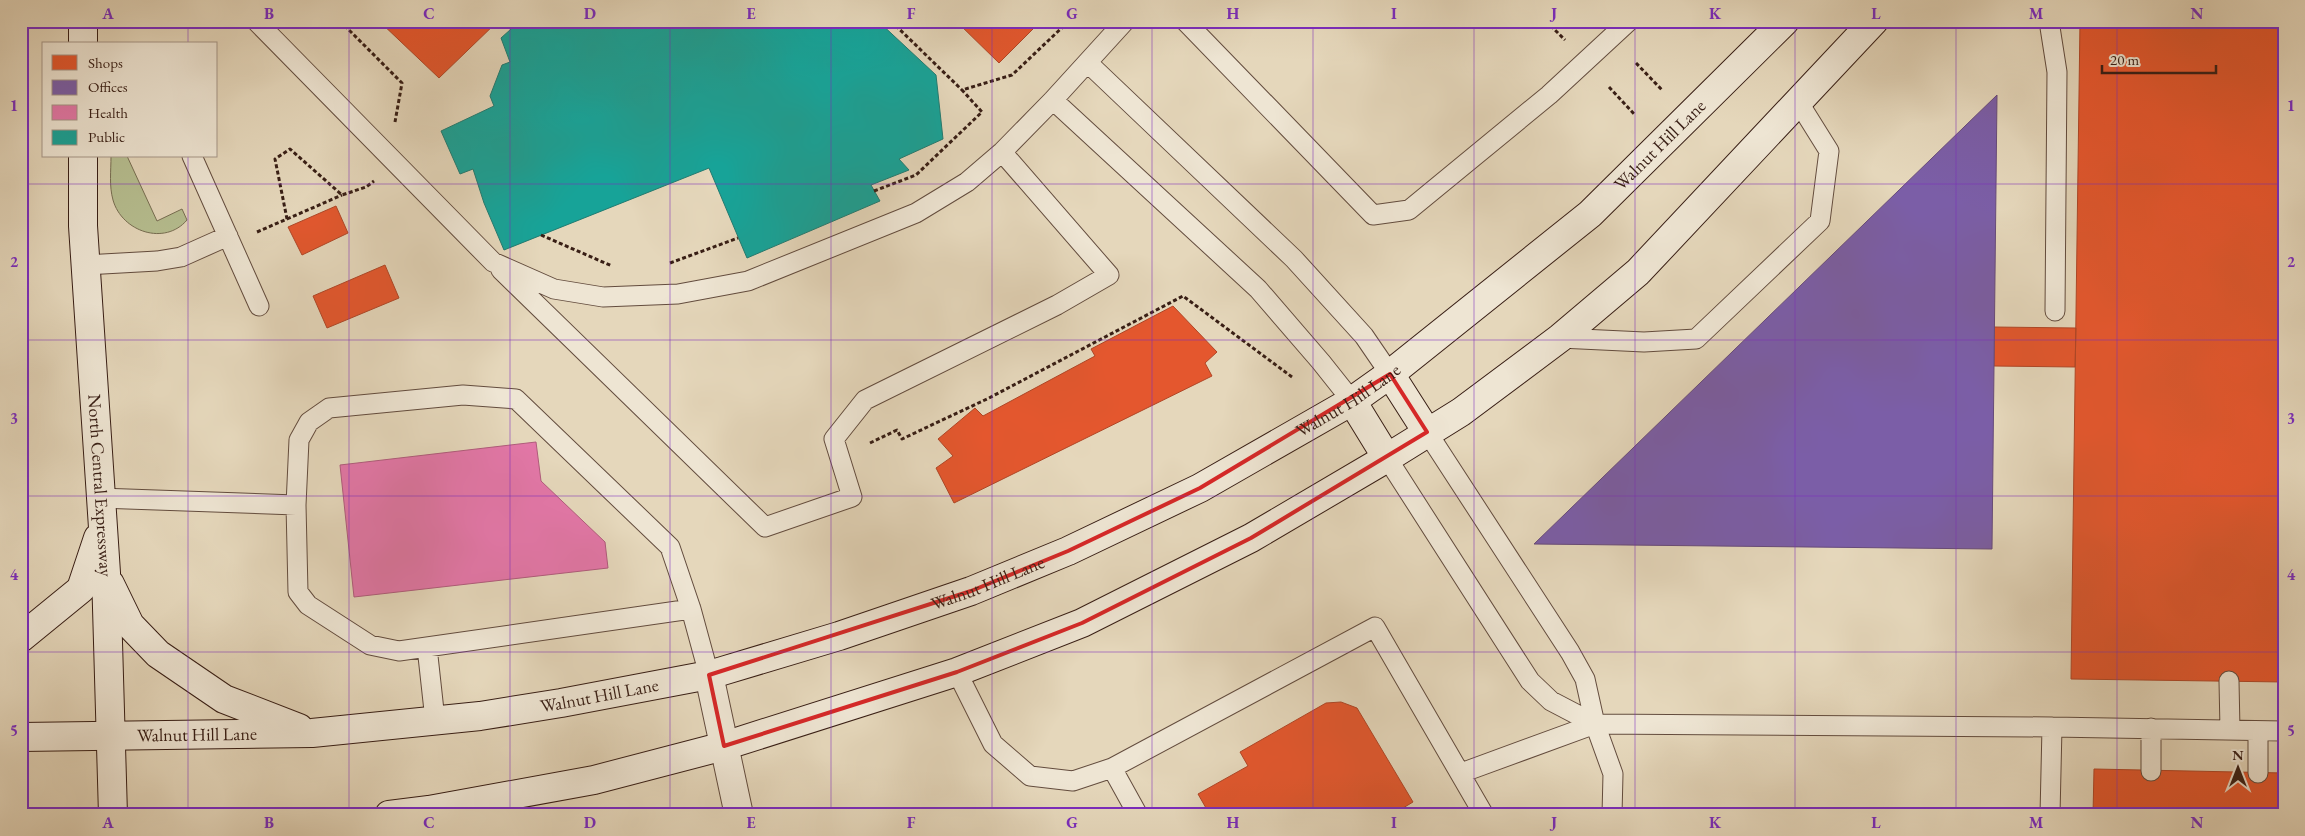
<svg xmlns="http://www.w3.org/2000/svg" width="2305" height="836" viewBox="0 0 2305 836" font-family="'EB Garamond',serif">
	<rect width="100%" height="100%" fill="#e5d7bb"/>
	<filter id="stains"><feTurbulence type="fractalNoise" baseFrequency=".004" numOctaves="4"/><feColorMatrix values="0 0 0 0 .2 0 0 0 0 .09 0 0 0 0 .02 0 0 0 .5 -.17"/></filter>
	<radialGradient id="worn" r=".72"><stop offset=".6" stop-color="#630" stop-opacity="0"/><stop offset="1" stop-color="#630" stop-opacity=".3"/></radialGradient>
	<path fill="#b6be90" stroke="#776e52" d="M111,156H127L157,221L182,209L187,220C165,246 122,232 113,200C109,186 111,171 111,156Z"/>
	<path fill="#e4572e" stroke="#b04626" d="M379,21H498L439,78Z
		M956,21H1041L999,63Z
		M2080,21H2284V682L2071,679Z
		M336,206L348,233L302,255L288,227Z
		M385,265L399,298L327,328L313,296Z
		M1173,306L1217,352L1205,363L1212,376L954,503L936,468L953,456L938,439L975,408L983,416L1095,356L1091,349Z
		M1994,327L2076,328L2075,367L1994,366Z
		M1341,702L1357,708L1413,802L1403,808L1407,815H1210L1198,794L1248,766L1240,752L1326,703Z
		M2094,769L2284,773V815H2093Z"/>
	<path fill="#7b5ea7" stroke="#674b7b" d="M1997,95L1992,549L1534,544Z"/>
	<path fill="#e377a8" stroke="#b05c7c" d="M536,442L541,481L605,542L608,568L354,597L340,465Z"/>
	<path fill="#17a398" stroke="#217b71" d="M520,21H878L936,75L943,139L899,159L909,170L871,185L880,201L747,258L709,168L504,250L484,203L473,169L460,174L441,131L494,106L490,96L502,65L510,62L501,38Z"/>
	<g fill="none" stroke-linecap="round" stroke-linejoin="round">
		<g stroke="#634c3e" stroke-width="21">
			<path id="lane" d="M256,21L493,262L554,289L603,297L678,294L748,281L916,213L967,182L1002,152L1053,100L1125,21
				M1185,21L1373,215L1409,210L1549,95L1629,21
				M2049,21L2057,72L2055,311
				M1088,63L1294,259L1364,336L1390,374
				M1053,100L1258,289L1321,362L1352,401
				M192,156L259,306
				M85,265L157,261L181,257L228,236
				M501,270L765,527L852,497L834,439L865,400L1057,305L1109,275L1002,152
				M1560,338L1644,342L1696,339L1820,221L1829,151L1799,103
				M1427,432L1570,652L1585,679L1595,724L1613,774L1612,815
				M1387,458L1530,681L1551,701L1595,724
				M99,498L296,505L299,440L309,422L329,408L463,395L516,399L670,547L691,609L709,675
				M296,505L298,592L308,605L370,645L399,651L691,609
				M427,647L435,720
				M957,672L993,744L1030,776L1073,781L1112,768L1375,627L1484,815
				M2229,681L2230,730
				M2151,728V771
				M2258,731V773
				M1112,768L1138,815
				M1461,773L1595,724L2052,727L2284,731
				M2050,815L2052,727"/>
		</g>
		<g stroke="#634c3e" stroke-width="30">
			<path id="street" d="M709,675L739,815"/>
		</g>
		<g stroke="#381e15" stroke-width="30">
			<g id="secondary">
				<path d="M83,44V21"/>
				<path id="s1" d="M83,156V226L106,573L113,815"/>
				<path d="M1390,374L1427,432"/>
				<path d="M1352,401L1387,458"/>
				<path d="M110,584L130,625L158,654L224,699L299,728"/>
				<path d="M21,638L81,589L98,538"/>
				<path id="s2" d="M21,737L312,733L480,716L561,703L709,675L839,636L971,591L1068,551L1200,488L1352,401L1390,374L1590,214L1785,21"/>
				<path d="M389,815L429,810L594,780L724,746L957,672L1082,623L1251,538L1387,458L1461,412L1560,338L1638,272L1874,21"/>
			</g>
		</g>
		<path stroke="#381e15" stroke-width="3" stroke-dasharray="4 2.5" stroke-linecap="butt" d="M340,21L402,83L395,122
			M891,21L962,90
			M1546,21L1565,40
			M1636,63L1663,91
			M1609,87L1635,115
			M874,191L916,175L982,112L962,90L1012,75L1069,21
			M287,219L342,195
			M257,232L287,219L275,159L290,149L342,195L366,187L374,181
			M541,235L612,266
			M670,263L738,238
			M870,443L897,430L902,439L989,398L1183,296L1292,377"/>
		<use href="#lane" stroke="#eee5d3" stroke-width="19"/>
		<use href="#street" stroke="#eee5d3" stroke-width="28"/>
		<use href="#secondary" stroke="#eee5d3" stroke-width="28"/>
	</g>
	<path fill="none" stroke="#d62828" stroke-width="4" stroke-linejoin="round" d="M1390,374L1427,432L1251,538L1082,623L957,672L724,746L709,675L971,591L1068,551L1200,488Z"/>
	<path fill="none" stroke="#7b2cbf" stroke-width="1" stroke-opacity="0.55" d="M188,21V44M349,21V815M510,21V815M670,21V815M831,21V815M992,21V815M1152,21V815M1313,21V815M1474,21V815M1635,21V815M1795,21V815M1956,21V815M2117,21V815M188,156V815M21,184H2284M21,340H2284M21,496H2284M21,652H2284"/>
	<g text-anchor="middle" stroke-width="5" stroke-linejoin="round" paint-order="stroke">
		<g font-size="18" fill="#381e15" stroke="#eee5d3">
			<text dy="6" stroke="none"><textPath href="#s2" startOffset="1795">Walnut Hill Lane</textPath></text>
			<text dy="6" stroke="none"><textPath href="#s2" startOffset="1391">Walnut Hill Lane</textPath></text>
			<text dy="6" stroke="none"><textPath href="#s1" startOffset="330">North Central Expressway</textPath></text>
			<text dy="6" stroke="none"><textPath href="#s2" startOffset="986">Walnut Hill Lane</textPath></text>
			<text dy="6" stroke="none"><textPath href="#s2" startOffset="581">Walnut Hill Lane</textPath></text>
			<text dy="6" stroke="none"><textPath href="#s2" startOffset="176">Walnut Hill Lane</textPath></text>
		</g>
	</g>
	<rect width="2305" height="836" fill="none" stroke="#e5d7bb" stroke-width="55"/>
	<rect x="42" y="42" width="175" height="115" fill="#eee5d3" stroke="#a59587"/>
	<rect x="52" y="55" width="25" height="15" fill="#e4572e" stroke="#a59587"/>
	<text x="88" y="68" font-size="15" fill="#381e15">Shops</text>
	<rect x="52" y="80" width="25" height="15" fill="#7b5ea7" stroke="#a59587"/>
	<text x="88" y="92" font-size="15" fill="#381e15">Offices</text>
	<rect x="52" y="105" width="25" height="15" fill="#e377a8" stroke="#a59587"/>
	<text x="88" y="118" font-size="15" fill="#381e15">Health</text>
	<rect x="52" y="130" width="25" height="15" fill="#17a398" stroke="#a59587"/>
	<text x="88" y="142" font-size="15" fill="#381e15">Public</text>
	<g transform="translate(2238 768)" stroke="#eee5d3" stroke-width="4" paint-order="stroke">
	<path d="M0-4L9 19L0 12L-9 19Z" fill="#381e15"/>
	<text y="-8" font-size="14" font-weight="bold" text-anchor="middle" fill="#381e15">N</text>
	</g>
	<path d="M2102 65v8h114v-8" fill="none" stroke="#381e15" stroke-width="2.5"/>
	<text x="2110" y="65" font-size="15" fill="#381e15" stroke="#eee5d3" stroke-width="4" paint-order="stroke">20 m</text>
	<rect x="28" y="28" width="2250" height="780" fill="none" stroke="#7b2cbf" stroke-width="2"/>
	<g font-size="16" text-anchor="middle" font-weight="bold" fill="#7b2cbf">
		<text x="108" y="19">A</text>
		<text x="269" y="19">B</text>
		<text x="429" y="19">C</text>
		<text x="590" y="19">D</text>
		<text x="751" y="19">E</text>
		<text x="911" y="19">F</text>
		<text x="1072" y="19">G</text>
		<text x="1233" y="19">H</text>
		<text x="1394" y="19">I</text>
		<text x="1554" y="19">J</text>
		<text x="1715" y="19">K</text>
		<text x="1876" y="19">L</text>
		<text x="2036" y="19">M</text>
		<text x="2197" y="19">N</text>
		<text x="14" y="111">1</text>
		<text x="2291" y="111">1</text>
		<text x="14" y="267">2</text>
		<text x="2291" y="267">2</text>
		<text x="14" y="424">3</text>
		<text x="2291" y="424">3</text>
		<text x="14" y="580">4</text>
		<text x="2291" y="580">4</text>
		<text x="14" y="736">5</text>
		<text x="2291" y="736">5</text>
		<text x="108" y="828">A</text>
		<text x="269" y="828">B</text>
		<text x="429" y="828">C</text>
		<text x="590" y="828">D</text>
		<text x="751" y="828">E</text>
		<text x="911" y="828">F</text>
		<text x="1072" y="828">G</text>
		<text x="1233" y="828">H</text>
		<text x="1394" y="828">I</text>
		<text x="1554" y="828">J</text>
		<text x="1715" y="828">K</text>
		<text x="1876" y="828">L</text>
		<text x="2036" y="828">M</text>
		<text x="2197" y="828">N</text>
	</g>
	<rect width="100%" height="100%" filter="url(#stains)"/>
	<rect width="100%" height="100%" fill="url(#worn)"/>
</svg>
